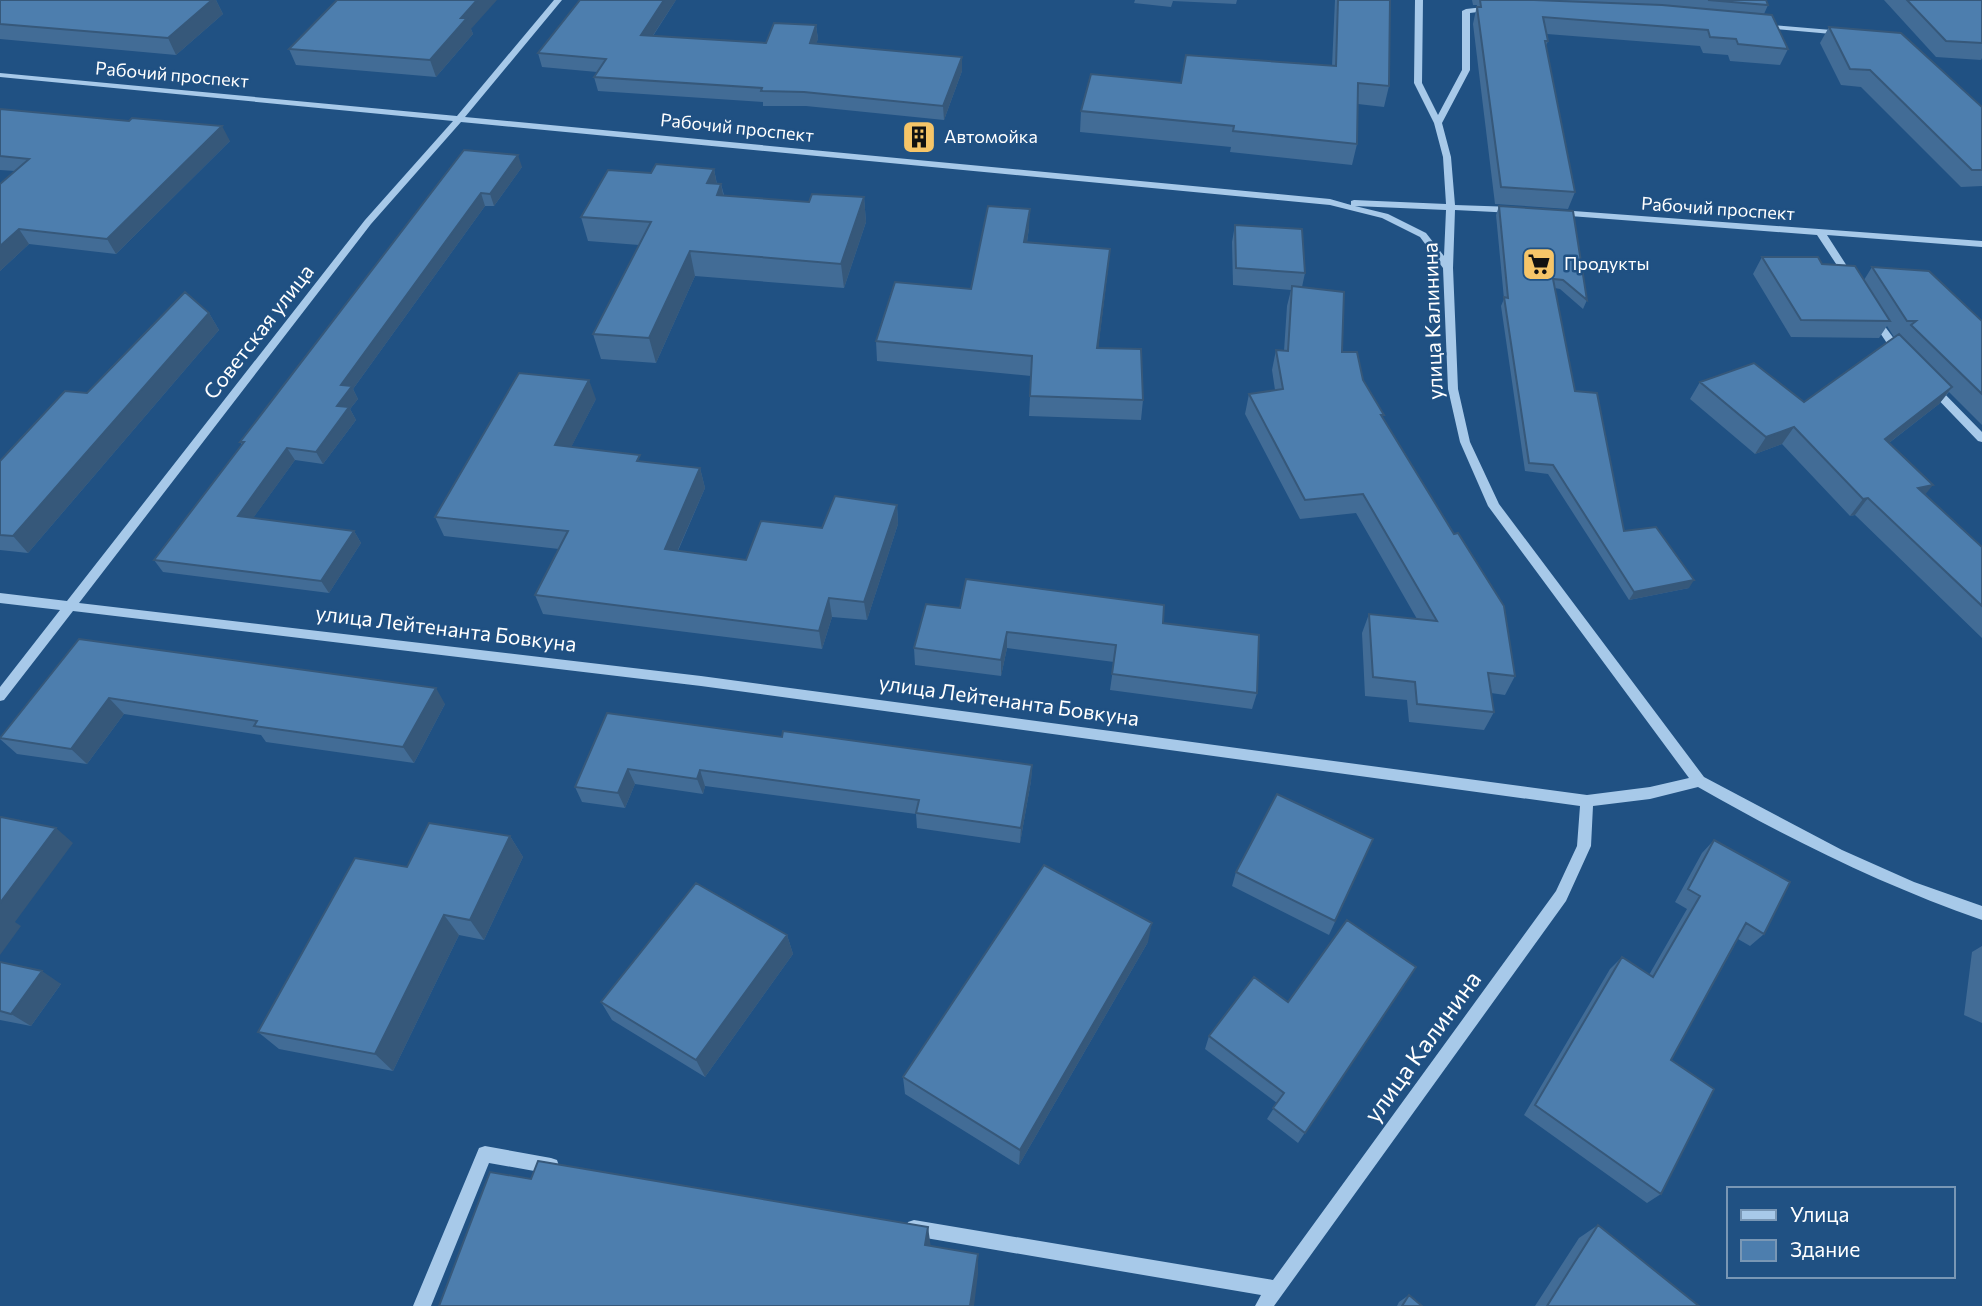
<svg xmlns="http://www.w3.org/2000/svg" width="1982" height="1306" viewBox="0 0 1982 1306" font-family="Commissioner,sans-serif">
	<rect width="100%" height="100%" fill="#205183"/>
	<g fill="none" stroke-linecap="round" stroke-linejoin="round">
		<path fill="#a7c9e9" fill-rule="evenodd" d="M554,0H562L465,117L1330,199L1351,205V201L1354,200L1446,204L1443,157L1434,123L1414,83L1415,0H1423L1422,83L1438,115L1462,70V11L1466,9L1493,6V10L1470,13V70L1442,123L1451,157L1455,205L1514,207L1518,210L1514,213L1455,210L1453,268L1458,389L1470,442L1499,504L1704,777L1842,850L1914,882L1982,906V920C1882,885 1789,839 1698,787L1650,799L1593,806L1591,846L1566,901L1274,1306H1255L1261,1295L914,1236L908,1234L906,1228L908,1222L914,1220L1273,1280L1556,891L1577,846L1580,806L701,686L73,611L4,700L0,701V687L60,610L0,603V593L67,601L365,220L453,121L0,77V73L457,116ZM461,122L1330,205L1382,218L1420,237L1443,268L1448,389L1460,442L1488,506L1689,778L1650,787L1587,795L701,676L79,603L371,224ZM1355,206L1446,210L1444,256L1426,233L1388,214Z
			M1760,24L1843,31L1847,33L1843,35L1763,28H1760Z
			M1560,210L1982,241V247L1827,235L1854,277L1849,280L1846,279L1817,235L1557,215L1556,213Z
			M1875,316L1878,317L1903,351V355H1895L1872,321L1870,319Z
			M1933,385L1937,386L1982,432V442L1978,441L1929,390L1928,388Z
			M485,1146L551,1158L557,1160L559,1166L557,1172L551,1174L489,1163L431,1306H413L479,1148Z"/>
	</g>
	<path fill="#426c96" d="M0,0H216L223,14L176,55L0,39Z
		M676,0L653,36L766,43L816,25L818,39L816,43L962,71L944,120L806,106H763V102L598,91L594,77L597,72L542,67L538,53Z
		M1135,0H1237L1236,4L1173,1L1171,7L1134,3Z
		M1335,0H1390L1389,86L1384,107L1358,104L1357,144L1352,165L1230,152L1231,147L1080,132L1081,111L1181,83L1332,66Z
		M1472,0H1766L1768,5L1764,14L1788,49L1780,65L1730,61L1728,55L1703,53L1700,46L1547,34L1548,41L1546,46L1575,192L1568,209L1495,204L1473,24L1477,5H1473Z
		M1884,0H1982V58L1981,60L1936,57Z
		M1829,27L1982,107V186L1961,187L1861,87L1841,85L1820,43Z
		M471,29L473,34L436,77L296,65L289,49Z
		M0,109L230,141L116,254L29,244L0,271V184L15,171L0,170Z
		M464,150L522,167L494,206H485L353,389L358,399L350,409L356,420L323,464L295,460L253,518L354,531L361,543L329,593L163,572L154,560L242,445L240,442Z
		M714,169L717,184H721L724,195L809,202L864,197L866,222L844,288L695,276L656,363L601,359L593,334L639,245L588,241L581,217L651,173Z
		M1499,206L1587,300L1583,309L1560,289L1555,288L1575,391L1624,531L1689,588L1629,600L1548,474L1525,471L1501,306L1504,299L1496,215Z
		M1235,225L1305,273L1302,287L1342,352L1363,380L1515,676L1505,695L1491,693L1494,712L1484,730L1409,722L1407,700L1365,696L1362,633L1369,614L1417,619L1356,513L1300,519L1245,414L1249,394L1275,390L1272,370L1276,350L1284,351L1287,306L1291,290L1233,285L1232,242Z
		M1029,228L1027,242L1108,268L1098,348L1143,400L1141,420L1029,416L1031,376L877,361L876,341L971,289Z
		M1762,257L1822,264L1864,280L1872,267L1982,321V425L1949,392L1939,404L1889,443L1925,495L1982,547V638L1855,515L1850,516L1782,444L1755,454L1690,399L1700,382L1804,402L1894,337L1887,326L1879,338L1791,337L1753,274Z
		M209,313L219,330L28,553L0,550V461L87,393Z
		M596,399L571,447L642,462L700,468L705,488L678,551L746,560L822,528L897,505L898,524L867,620L832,617L822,649L543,614L535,595L559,549L444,536L435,517Z
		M960,608L1163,623L1257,693L1252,709L1110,690L1114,662L1007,648L1001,676L915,665L914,648Z
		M79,639L445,704L414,763L266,742L261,735L124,714L87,764L17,754L0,739Z
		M607,713L782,737L1032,765L1031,781L1020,843L917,828L916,814L705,786L703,794L635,784L625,808L582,802L575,787Z
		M510,836L523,857L484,940L459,935L393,1071L279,1049L258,1032L407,867Z
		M1373,839L1329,935L1232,886L1236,872Z
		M1714,840L1764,934L1750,946L1738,939L1671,1060L1661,1194L1647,1203L1524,1115L1610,969L1622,957L1649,975L1687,909L1675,902L1702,853Z
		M787,935L793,954L705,1077L612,1020L601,1002Z
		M1148,942L1019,1165L905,1094L903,1077Z
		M1982,946V1023L1964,1015L1972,952Z
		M0,962L61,984L31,1026L0,1020Z
		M1416,967L1298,1143L1267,1119L1277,1103L1205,1049L1209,1036L1288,1002Z
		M1598,1225L1699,1306H1535L1579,1238Z
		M1409,1295L1422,1306H1397L1399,1302Z"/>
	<path fill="#36587a" d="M212,0H216L223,14L176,55L168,38Z
		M477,0H497L471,29L473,34L436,77L430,60L461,18Z
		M664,0H676L644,49L641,35Z
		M816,25L818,39L811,57L810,43Z
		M962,57V71L944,120L943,106Z
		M222,126L230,141L116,254L107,239Z
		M518,155L522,167L494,206L490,194Z
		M714,169L718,191L721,184L726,209L707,183Z
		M481,193L485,206L353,389L358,399L350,409L356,420L323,464L316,452L337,406L341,385Z
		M864,197L866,222L844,288L841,264Z
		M1030,209L1029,228L1024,261V242Z
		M19,229L29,244L0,271V246Z
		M1110,249L1108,268L1096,368L1097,348Z
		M690,251L695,276L656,363L649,338Z
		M209,313L219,330L28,553L13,536Z
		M589,380L596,399L562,465L555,445Z
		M1952,387L1939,404L1872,456L1885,439Z
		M1794,427L1782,444L1755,454L1766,437Z
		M287,448L295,460L246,528L238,516Z
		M700,468L705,488L670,568L665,549Z
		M1933,485L1919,502L1918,488Z
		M1868,498L1855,515L1850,516L1863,499Z
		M897,505L898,524L867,620L864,602Z
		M354,531L361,543L329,593L321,581Z
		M1694,580L1689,588L1629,600L1634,592Z
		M829,598L832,617L822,649L819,631Z
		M1007,632V648L1001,676V660Z
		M436,688L445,704L414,763L403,747Z
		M109,698L124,714L87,764L71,749Z
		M1032,765L1031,781L1020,843L1021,828Z
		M628,769L635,784L625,808L618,793Z
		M700,770L705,786L703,794L697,779Z
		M56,828L73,843L15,922L21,926L0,955V903Z
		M510,836L523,857L484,940L470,920Z
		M444,915L459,935L393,1071L375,1054Z
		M1152,923L1148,942L1019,1165L1020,1150Z
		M787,935L793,954L705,1077L696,1060Z
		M42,971L61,984L31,1026L11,1014Z
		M928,1227L931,1248L925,1245Z
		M978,1254V1274L974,1306H970Z"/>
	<path fill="#4d7eae" stroke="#36587a" stroke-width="2" d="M0,0H212L168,38L0,24Z
		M337,0H477L461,18H467L430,60L289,49Z
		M580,0H664L641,35L766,43L774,23L816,25L810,43L962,57L943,106L804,92L761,91L762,88L594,77L606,59L538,53Z
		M1338,0H1390L1389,86L1358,83L1357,144L1233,131L1234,126L1081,111L1091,74L1181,83L1186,55L1336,66Z
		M1480,0H1534L1662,5L1772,15L1788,49L1738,44L1736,39L1710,37L1708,30L1543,17L1548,41H1545L1575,192L1501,187L1477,7H1481Z
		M1708,0H1766L1768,5Z
		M1907,0H1982V43L1946,41Z
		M1829,27L1901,33L1982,107V170H1972L1870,70L1850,69Z
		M0,109L129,121L132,118L222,126L107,239L19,229L0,246V184L29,159L0,156Z
		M464,150L518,155L490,194L481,193L341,385L352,386L337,406L349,407L316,452L287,448L238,516L354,531L321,581L154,560L244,442H240Z
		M656,164L714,169L707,183L721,184L717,195L809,202L812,194L864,197L841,264L690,251L649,338L593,334L651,222L581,217L608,170L651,173Z
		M988,206L1030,209L1024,242L1110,249L1097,348L1141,349L1143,400L1030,396L1032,356L876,341L895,282L971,289Z
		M1499,206L1573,211L1587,300L1563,280L1553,279L1575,391L1597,393L1624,531L1656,527L1694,580L1634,592L1553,465L1529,463L1504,297L1508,298Z
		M1235,225L1302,229L1305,273L1236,268Z
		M1762,257H1818L1822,264L1855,266L1890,321L1801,320Z
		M1872,267L1929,271L1982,321V394L1911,325L1916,321H1907Z
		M1292,286L1344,292L1342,352H1357L1363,380L1384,415H1381L1454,534L1458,533L1504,606L1515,676L1488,673L1494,712L1417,704L1415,682L1373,677L1369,614L1437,621L1363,494L1305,500L1249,394L1283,389L1276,350L1288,351Z
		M185,292L209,313L13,536L0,535V461L65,391L87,393Z
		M1899,334L1952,387L1885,439L1933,485L1918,488L1982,547V606L1868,498L1863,499L1794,427L1766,437L1700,382L1754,363L1804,402Z
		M519,373L589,380L555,445L640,455L637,461L700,468L665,549L746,560L761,521L822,528L835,496L897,505L864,602L829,598L819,631L535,595L568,531L435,517Z
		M966,579L1164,605L1163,623L1259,635L1257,693L1112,674L1116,645L1007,632L1001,660L914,648L926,604L960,608Z
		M79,639L436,688L403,747L254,726L257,721L109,698L71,749L0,738Z
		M607,713L782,737L783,731L1032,765L1021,828L916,813L919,800L700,770L697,779L628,769L618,793L575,787Z
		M1277,794L1373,839L1335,921L1236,872Z
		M1,817L56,828L0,903V818Z
		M429,823L510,836L470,920L444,915L375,1054L258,1032L355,858L407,867Z
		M1714,840L1790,882L1764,934L1746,923L1671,1060L1714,1089L1661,1194L1535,1105L1622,957L1653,977L1700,896L1688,889Z
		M1044,865L1152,923L1020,1150L903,1077Z
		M696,883L787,935L696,1060L601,1002Z
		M1347,920L1416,967L1305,1133L1273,1108L1284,1093L1209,1036L1254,977L1288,1002Z
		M0,962L42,971L11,1014L0,1011Z
		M538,1161L928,1227L925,1245L978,1254L970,1306H439L490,1172L531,1179Z
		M1598,1225L1699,1306H1547Z
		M1409,1295L1422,1306H1402Z"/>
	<defs>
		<g id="building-square" transform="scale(1.75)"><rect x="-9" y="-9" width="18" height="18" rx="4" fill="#f6c568" stroke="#205183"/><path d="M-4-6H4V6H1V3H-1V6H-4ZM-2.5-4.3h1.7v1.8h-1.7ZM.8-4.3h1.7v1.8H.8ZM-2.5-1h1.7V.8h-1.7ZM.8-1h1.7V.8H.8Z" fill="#111"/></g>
		<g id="supermarket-square" transform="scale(1.75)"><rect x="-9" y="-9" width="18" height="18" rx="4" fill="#f6c568" stroke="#205183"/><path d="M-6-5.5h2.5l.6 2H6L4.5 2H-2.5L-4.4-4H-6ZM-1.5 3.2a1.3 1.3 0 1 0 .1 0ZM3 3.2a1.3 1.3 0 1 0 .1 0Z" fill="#111"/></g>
	</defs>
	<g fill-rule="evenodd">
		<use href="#building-square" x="919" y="137"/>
		<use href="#supermarket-square" x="1539" y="264"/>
	</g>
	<g text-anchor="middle" stroke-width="5" stroke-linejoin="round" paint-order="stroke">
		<g font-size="18" fill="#fff" stroke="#205183">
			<text transform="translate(172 75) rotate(5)" y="6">Рабочий проспект</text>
			<text transform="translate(737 128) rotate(6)" y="6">Рабочий проспект</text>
			<text transform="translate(1718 209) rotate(4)" y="6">Рабочий проспект</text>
		</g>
		<g font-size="18" fill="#fff" stroke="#205183" text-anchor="start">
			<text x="944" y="143">Автомойка</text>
			<text x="1564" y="270">Продукты</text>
		</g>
		<g font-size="21" fill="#fff" stroke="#205183">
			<text transform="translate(1433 321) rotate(-92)" y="7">улица Калинина</text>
			<text transform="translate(259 332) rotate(-52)" y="7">Советская улица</text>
			<text transform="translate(446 629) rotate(7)" y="7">улица Лейтенанта Бовкуна</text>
			<text transform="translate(1009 701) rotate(8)" y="7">улица Лейтенанта Бовкуна</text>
		</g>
		<g font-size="24" fill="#fff" stroke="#205183">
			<text transform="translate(1423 1047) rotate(-54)" y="8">улица Калинина</text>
		</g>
	</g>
	<rect x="1727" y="1187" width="228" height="91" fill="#205183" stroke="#7997b5" stroke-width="2"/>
	<rect x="1741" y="1210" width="35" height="10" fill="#a7c9e9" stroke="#7997b5" stroke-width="2"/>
	<text x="1790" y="1222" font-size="21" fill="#ffffff">Улица</text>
	<rect x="1741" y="1240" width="35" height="21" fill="#4d7eae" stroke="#7997b5" stroke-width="2"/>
	<text x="1790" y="1257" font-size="21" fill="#ffffff">Здание</text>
</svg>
